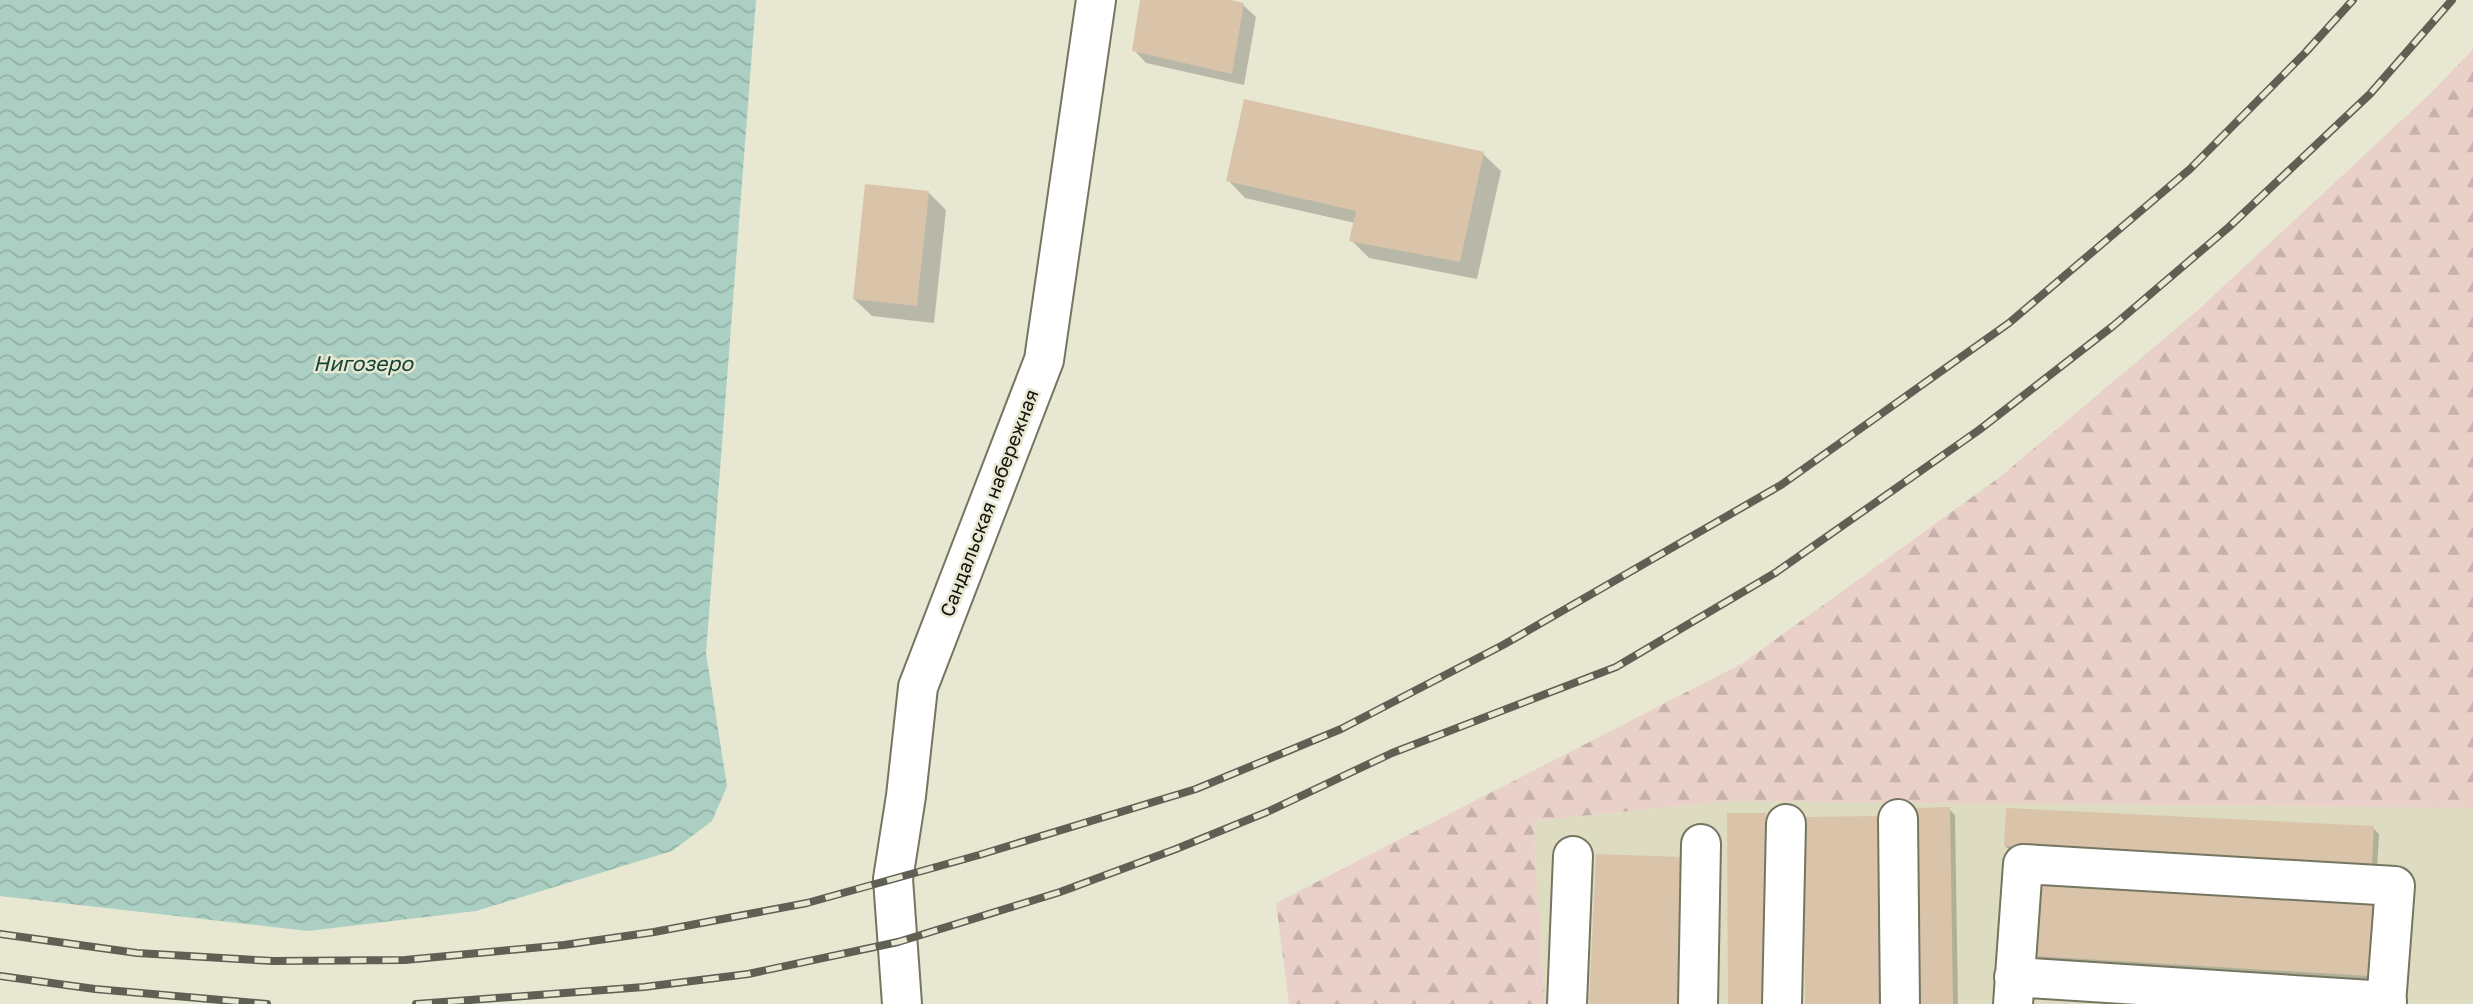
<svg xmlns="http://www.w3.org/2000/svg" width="2473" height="1004" viewBox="0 0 2473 1004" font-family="'Golos Text',sans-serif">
	<defs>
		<pattern id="forest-firs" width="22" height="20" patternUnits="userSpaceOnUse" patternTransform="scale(1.75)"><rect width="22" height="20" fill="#e9d1c9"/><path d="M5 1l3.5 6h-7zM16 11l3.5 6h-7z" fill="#c7b2ab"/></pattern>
		<pattern id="water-waves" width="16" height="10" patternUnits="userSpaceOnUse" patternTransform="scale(1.75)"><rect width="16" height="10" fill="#abd0c3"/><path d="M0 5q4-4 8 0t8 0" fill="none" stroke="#92b2a6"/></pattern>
	</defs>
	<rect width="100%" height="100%" fill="#e7e7d2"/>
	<path fill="#dddcc0" d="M1726,801L2473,808V1004H1545L1533,821Z"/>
	<path fill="url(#forest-firs)" d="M2473,49V808L1726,801L1533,821L1545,1004H1289L1276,903L1743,663L2000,477L2197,311L2432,92Z"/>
	<path fill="url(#water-waves)" d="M0,0H756L706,653L727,786L712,821L672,851L476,911L308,931L0,896Z"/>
	<path fill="#0003" d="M1141,0H1223L1243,5L1256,17L1244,85L1146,63L1134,50Z
		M1483,154L1501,171L1477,279L1369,258L1351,240L1355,223L1245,198L1228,180Z
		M928,192L946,210L934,323L872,316L854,299Z
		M1949,809L1955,815L1958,1004H1919Z
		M1877,818L1883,824L1884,1004H1807Z
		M2373,828L2379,834L2377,870L2011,851L2005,846Z
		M1682,859V1004H1591Z
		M2372,902L2378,908L2374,981L2042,961L2036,956Z"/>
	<path fill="#d9c4a9" d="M1140,0H1231L1244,3L1232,74L1132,51Z
		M1244,99L1484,152L1460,262L1349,241L1356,211L1226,181Z
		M865,184L929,191L917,306L853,299Z
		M1950,807L1953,1004H1917L1915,808Z
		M2006,808L2374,826L2372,865L2004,846Z
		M1727,813H1766L1768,1004H1728Z
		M1878,816L1879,1004H1805L1803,817Z
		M1596,854L1683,857L1677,1004H1589Z
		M2038,881L2373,900L2369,976L2034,956Z"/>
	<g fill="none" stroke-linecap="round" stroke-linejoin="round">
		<g stroke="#757562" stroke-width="42">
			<path id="minor" d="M1898,819L1900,1004
				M2014,977L2387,1001
				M902,1004L893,879L906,796L918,687L1044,360L1096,0
				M1567,1004L1573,856
				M1698,1004L1701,844
				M1782,1004L1786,824
				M2013,1004L2023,864L2395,886L2386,1004"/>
		</g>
		<use href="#minor" stroke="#fff" stroke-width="38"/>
		<g stroke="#5f5f53" stroke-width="8">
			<path id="rail" d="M0,934L137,953L273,961L405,960L564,945L654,932L807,903L979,855L1196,789L1341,729L1503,645L1781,485L2009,323L2190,169L2305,53L2353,0
				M0,976L95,989L267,1004
				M416,1004L644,987L748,974L898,942L1060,892L1176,849L1267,812L1392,753L1616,667L1775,573L1979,430L2113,326L2229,227L2370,94L2452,0"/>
		</g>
		<use href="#rail" stroke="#e7e7d2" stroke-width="5" stroke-dasharray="16" stroke-linecap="butt"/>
	</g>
	<g text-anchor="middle" stroke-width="5" stroke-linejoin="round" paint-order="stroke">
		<g font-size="19" fill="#12120b" stroke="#e7e7d2">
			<text transform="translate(989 503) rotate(-69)" y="7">Сандальская набережная</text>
		</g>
		<g font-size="21" font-style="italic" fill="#114436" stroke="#e7e7d2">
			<text x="363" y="371">Нигозеро</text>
		</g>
	</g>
</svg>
